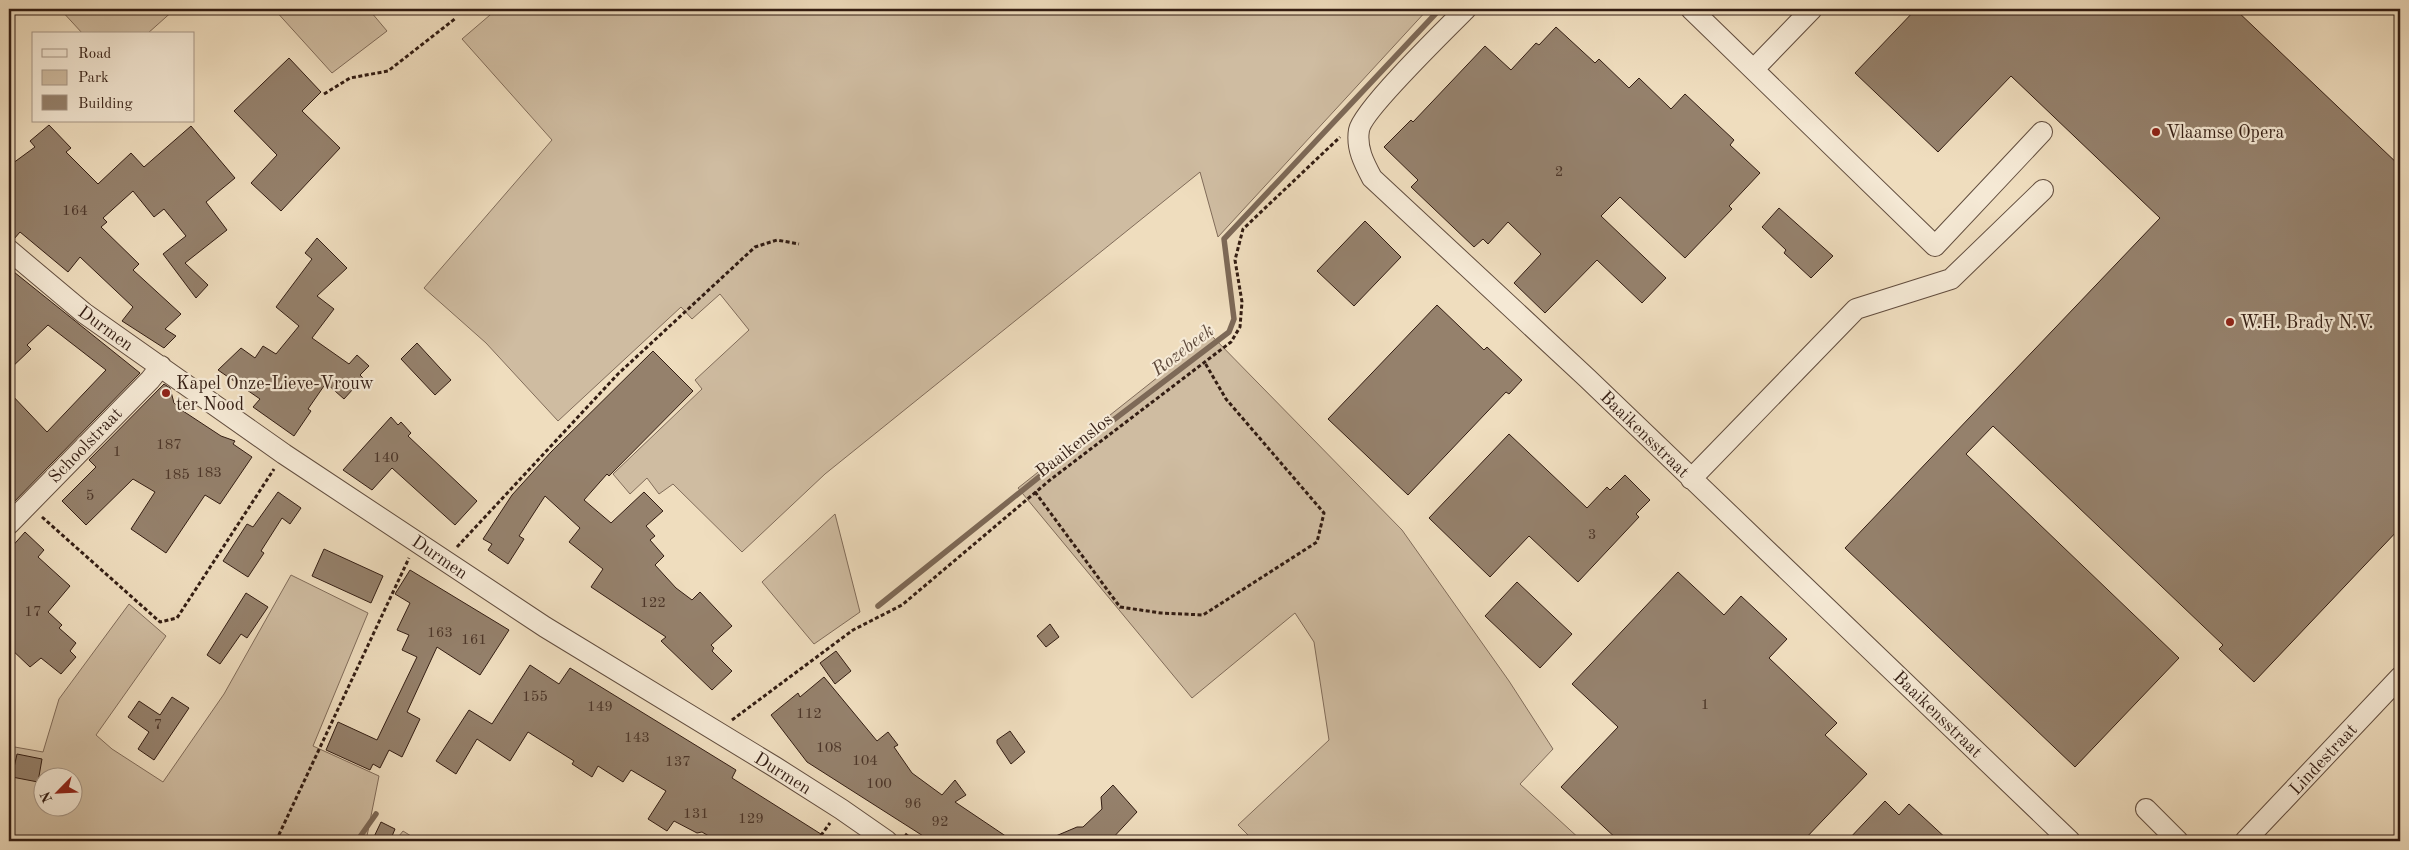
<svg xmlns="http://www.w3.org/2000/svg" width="2409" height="850" viewBox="0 0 2409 850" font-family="'Old Standard TT',serif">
	<rect width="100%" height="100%" fill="#efddbe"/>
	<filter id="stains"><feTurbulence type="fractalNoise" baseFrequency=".004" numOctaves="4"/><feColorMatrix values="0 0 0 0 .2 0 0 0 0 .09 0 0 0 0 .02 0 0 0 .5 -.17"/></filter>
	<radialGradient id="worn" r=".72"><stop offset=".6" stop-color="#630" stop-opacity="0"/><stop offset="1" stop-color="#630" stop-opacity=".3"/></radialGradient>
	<path fill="#cfbca1" stroke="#816c5a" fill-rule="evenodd" d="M60,9H175L147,34H83Z
		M274,9H374L371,12L387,31L332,73Z
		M497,9H1428L1218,237L1200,172L825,474L742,552L673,484L659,494L647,478L630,494L613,474L702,389L695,380L749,330L720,294L692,319L681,307L558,421L486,343L424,288L552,140L462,39Z
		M1211,335L1402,530L1509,681L1553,749L1520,784L1582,841H1254L1238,825L1329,740L1314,642L1295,613L1192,698L1018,488Z
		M835,514L860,612L814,644L762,582Z
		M291,575L368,613L313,746L379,776L367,836L376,841H9V746L43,752L59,699L129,604L166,636L96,735L112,749L163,782L224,694ZM42,778H72V808H42Z
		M403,831L419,841H395Z"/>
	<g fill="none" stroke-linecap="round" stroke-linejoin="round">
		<path stroke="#7d6957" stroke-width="5.5" d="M878,606L1049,469L1229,332L1234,319L1224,239L1440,9
			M357,841L376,814"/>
	</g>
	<path fill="#95816c" stroke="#331d13" d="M1916,9H2235L2400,166V528L2254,682L2219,649L2223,645L1993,426L1966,454L2179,658L2075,767L1845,548L2160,218L2011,76L1938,152L1855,73Z
		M1556,27L1595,63L1599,59L1629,88L1639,78L1671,109L1685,94L1734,140L1730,145L1760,173L1729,206L1732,209L1685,258L1620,197L1601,216L1666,278L1642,303L1597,260L1545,313L1514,283L1541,254L1508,222L1488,244L1483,239L1474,247L1411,187L1418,180L1384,147L1411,120L1413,122L1485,46L1511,70L1536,43L1539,45Z
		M289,58L321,92L302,111L340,148L281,211L251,183L277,155L234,111Z
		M49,125L71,148L66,152L98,184L131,153L144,167L191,126L235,178L206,202L227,230L185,263L208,285L196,298L163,254L186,236L164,209L154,217L133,191L103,218L107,222L101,227L139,264L133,270L181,314L165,329L176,336L164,348L122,321L133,307L80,257L68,272L20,232L14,239L9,238V166L35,147L30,141Z
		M1779,208L1833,256L1811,278L1784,253L1786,250L1762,227Z
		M1365,221L1401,257L1354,306L1317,271Z
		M317,238L347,268L317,296L334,309L312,338L349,364L357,355L369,366L360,375L363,378L344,399L326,383L308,409L311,411L294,436L253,407L260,399L218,370L241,348L255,358L263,346L276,354L299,326L276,307L312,259L305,253Z
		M9,268L140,373L9,507V392L47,432L106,370L48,325L27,345L31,349L9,370Z
		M1437,305L1484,350L1487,347L1522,380L1509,394L1506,392L1408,495L1328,419Z
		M417,343L451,380L435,395L401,359Z
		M653,351L693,391L609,476L607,474L584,500L611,523L644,492L663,511L646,526L655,536L650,540L664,556L655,565L676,588L692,600L700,592L732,626L711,645L714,648L712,651L732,671L712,690L661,641L666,637L591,587L603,569L569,542L580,528L545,496L519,536L524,539L508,564L488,550L492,544L483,539L512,495L551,452Z
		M164,384L170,388L174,403L183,411L221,436L235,441L233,444L252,457L220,504L205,495L166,553L131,529L155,492L133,479L86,525L62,501L96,467L89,460Z
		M391,417L398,425L401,422L411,433L408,436L477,501L455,525L392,468L372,490L343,470Z
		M1509,434L1587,508L1607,487L1610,490L1625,475L1650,500L1636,514L1639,517L1578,582L1529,536L1490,577L1429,518Z
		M278,492L301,508L290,524L282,518L261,551L264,553L248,577L223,561L247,524L253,527Z
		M25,532L44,550L38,557L70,586L48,612L62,625L59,628L76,643L70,651L76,657L61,674L41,658L30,667L9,647V550Z
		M324,549L383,576L371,603L312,576Z
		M410,570L509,630L480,675L437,647L407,712L420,719L402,757L389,750L380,768L373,764L370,770L326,750L338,722L377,740L417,657L402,650L409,635L397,630L410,603L395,594Z
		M1678,572L1724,615L1741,596L1787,639L1769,658L1837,723L1825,735L1867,774L1803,841H1619L1561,787L1618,727L1572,684Z
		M1517,582L1572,634L1540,668L1485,616Z
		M246,593L268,607L247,638L241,634L220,664L207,655Z
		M1050,624L1059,637L1046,647L1037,636Z
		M836,651L851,671L835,684L820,663Z
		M530,665L559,684L570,668L736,770L732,778L832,841H717L702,832L697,833L674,821L667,831L648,819L666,791L631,770L623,782L598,766L592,777L572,764L574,761L528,732L510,761L477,739L456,774L436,761L469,710L492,724Z
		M824,677L877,741L888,732L898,745L894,747L912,773L942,795L955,780L966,795L955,802L1013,841H931L807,762L771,715L798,693L800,697Z
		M172,697L189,708L154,760L138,749L149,732L128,717L139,701L160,715Z
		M1010,731L1025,752L1011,764L997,743V740Z
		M17,754L42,759L38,782L12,777Z
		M1113,785L1137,812L1110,841H1044L1077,827H1083L1102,809L1101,797Z
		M1885,801L1899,815L1909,804L1949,841H1847Z
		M381,822L395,829L390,841H372Z"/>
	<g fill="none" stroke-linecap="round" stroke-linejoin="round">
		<g stroke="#624d3e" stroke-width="22">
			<path id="minor" d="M1466,9C1447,28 1362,111 1359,130C1356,148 1364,163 1372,178L1587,378L2070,841
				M1691,9L1935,246L2042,132
				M1754,69L1812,9
				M9,250L84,313L284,454L545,627L775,767L841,809L887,841
				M1691,479L1856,309L1951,279L2043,190
				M9,524L150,380L161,366
				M2146,809L2178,841
				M2245,841L2400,677"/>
		</g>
		<path stroke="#331d13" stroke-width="3" stroke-dasharray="4 2.5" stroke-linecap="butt" d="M324,94L350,78L388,71L456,18
			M1035,492L1120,607L1161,613L1203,615L1317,542L1324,513L1226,399L1205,363
			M42,517L160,622L177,618L274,469
			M457,547L618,374L755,247L777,240L799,244
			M732,720L853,630L902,605L1050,480L1231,342L1240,327L1242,302L1235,260L1243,229L1340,137
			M905,834L914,841
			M276,841L409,558
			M817,841L830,823"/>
		<use href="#minor" stroke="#f5e9d5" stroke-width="20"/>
	</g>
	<g fill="#8f2418" stroke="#f5e9d5" stroke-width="2">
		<circle cx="2156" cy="132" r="5"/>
		<circle cx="2230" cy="322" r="5"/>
		<circle cx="166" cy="393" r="5"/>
	</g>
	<g text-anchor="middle" stroke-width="4.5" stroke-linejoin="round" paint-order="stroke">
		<g font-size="15" fill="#4c3629">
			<text x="1559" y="176">2</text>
			<text x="75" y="215">164</text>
			<text x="169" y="449">187</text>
			<text x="117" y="456">1</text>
			<text x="386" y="462">140</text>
			<text x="209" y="477">183</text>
			<text x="177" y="479">185</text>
			<text x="90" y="500">5</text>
			<text x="1592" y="539">3</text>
			<text x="653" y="607">122</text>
			<text x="33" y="616">17</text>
			<text x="440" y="637">163</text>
			<text x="474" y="644">161</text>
			<text x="535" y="701">155</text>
			<text x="1705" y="709">1</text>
			<text x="600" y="711">149</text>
			<text x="809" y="718">112</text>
			<text x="158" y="729">7</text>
			<text x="637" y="742">143</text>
			<text x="829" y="752">108</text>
			<text x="865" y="765">104</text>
			<text x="678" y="766">137</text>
			<text x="879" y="788">100</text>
			<text x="913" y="808">96</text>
			<text x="696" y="818">131</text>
			<text x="751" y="823">129</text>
			<text x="940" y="826">92</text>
		</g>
		<g font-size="18" fill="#331d13" stroke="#f5e9d5" text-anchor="start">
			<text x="2166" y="138">Vlaamse Opera</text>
			<text x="2240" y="328">W.H. Brady N.V.</text>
			<text x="176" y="389">Kapel Onze-Lieve-Vrouw<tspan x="176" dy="21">ter Nood</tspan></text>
		</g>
		<g font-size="18" fill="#331d13" stroke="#f5e9d5">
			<text transform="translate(106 328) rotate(36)" y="6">Durmen</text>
			<text transform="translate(1645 434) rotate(44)" y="6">Baaikensstraat</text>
			<text transform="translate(85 445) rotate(-46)" y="6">Schoolstraat</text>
			<text transform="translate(1074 445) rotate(-38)" y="6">Baaikenslos</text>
			<text transform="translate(440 557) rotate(34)" y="6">Durmen</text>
			<text transform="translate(1938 714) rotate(44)" y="6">Baaikensstraat</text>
			<text transform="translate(2323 759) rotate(-47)" y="6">Lindestraat</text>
			<text transform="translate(783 773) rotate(32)" y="6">Durmen</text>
		</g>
		<g font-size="19" font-style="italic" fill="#5e493b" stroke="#f5e9d5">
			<text transform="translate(1182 349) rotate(-37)" y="7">Rozebeek</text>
		</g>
	</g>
	<rect width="2409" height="850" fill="none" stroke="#efddbe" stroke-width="30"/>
	<rect x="10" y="10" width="2389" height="830" fill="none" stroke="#331d13" stroke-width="2.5"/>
	<rect x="15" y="15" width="2379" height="820" fill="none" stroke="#331d13"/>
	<rect x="32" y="32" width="162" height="90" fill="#f5e9d5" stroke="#a79787"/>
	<rect x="42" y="49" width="25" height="8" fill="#f5e9d5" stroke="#a79787"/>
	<text x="78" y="58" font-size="15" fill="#331d13">Road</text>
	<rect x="42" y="70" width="25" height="15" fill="#cfbca1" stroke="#a79787"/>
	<text x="78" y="82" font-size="15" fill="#331d13">Park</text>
	<rect x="42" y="95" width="25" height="15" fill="#95816c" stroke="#a79787"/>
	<text x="78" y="108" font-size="15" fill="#331d13">Building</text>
	<g transform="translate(58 792) rotate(246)"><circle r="24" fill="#f5e9d5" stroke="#a79787"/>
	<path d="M0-4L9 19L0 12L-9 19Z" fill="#8f2418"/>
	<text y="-8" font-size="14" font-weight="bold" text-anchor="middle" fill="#331d13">N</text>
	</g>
	<rect width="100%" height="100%" filter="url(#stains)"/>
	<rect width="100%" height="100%" fill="url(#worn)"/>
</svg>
